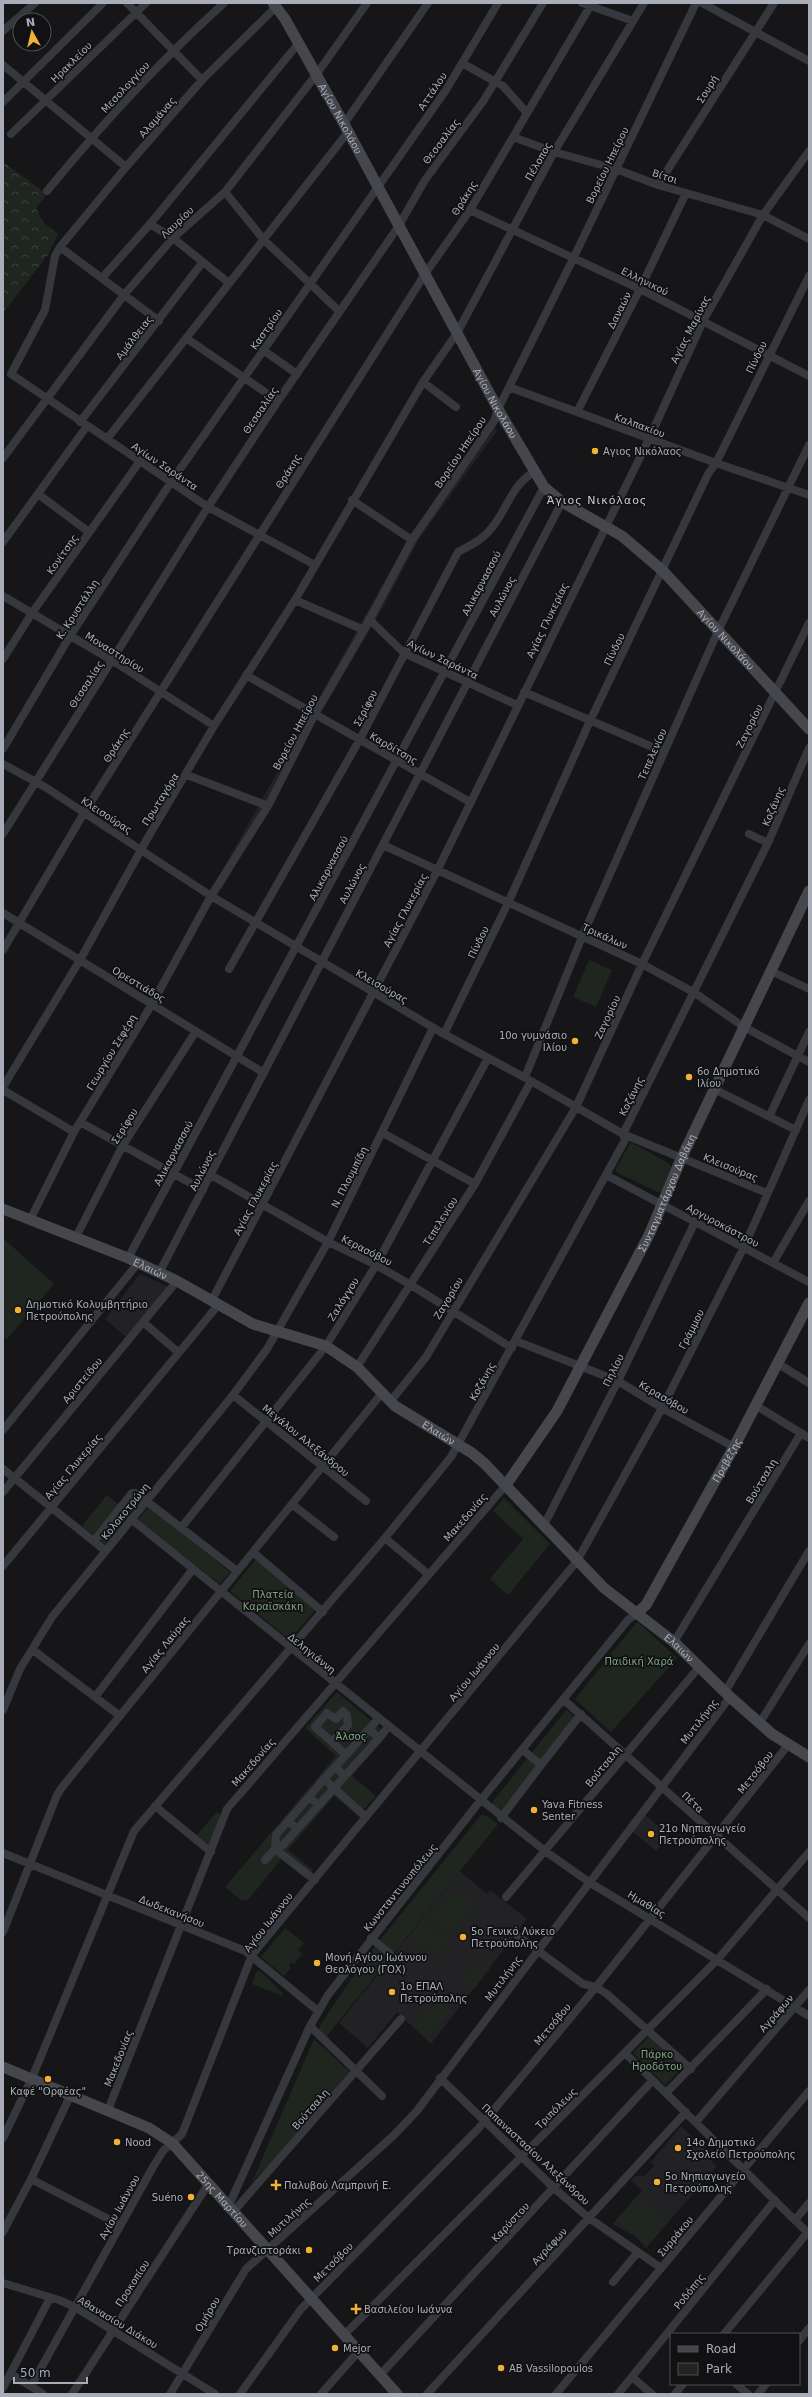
<svg xmlns="http://www.w3.org/2000/svg" width="812" height="2397" viewBox="0 0 812 2397" font-family="'DejaVu Sans',sans-serif">
	<defs>
		<pattern id="forest-crowns" width="20" height="18" patternUnits="userSpaceOnUse"><rect width="20" height="18" fill="#1e261f"/><path d="M2 6a3 3 0 1 1 6 0M12 15a3 3 0 1 1 6 0" fill="none" stroke="#3c433d"/></pattern>
	</defs>
	<rect width="100%" height="100%" fill="#161618"/>
	<path fill="#222225" d="M489,420L497,431L419,539L382,609L295,757L222,889L214,885L413,530L444,489Z
		M140,1274L169,1287L126,1337L105,1319Z
		M645,1815L669,1835L656,1851L632,1831Z
		M460,1871L487,1894L490,1890L527,1919L431,2044L397,2012L368,2048L339,2023Z
		M681,2126L710,2154L709,2159L717,2166L646,2248L636,2237L613,2224L642,2191L631,2180L636,2176H644L654,2166L651,2162Z"/>
	<path fill="#1e261f" d="M589,960L612,970L596,1007L573,997Z
		M631,1142L670,1164L671,1168L662,1191L657,1192L616,1172V1168Z
		M3,1238L54,1284L7,1339L3,1336Z
		M107,1495L123,1508L133,1496L140,1501L106,1545L82,1526Z
		M504,1498L550,1544L508,1595L490,1579L523,1539L493,1511Z
		M149,1507L230,1572L220,1584L138,1520Z
		M256,1559L316,1609L290,1640L230,1591Z
		M636,1623H639L677,1658L611,1732L575,1699Z
		M337,1692L388,1735L352,1776L376,1796L358,1816L334,1796L288,1850L313,1870L306,1879L281,1859L249,1899L242,1901L225,1887L336,1756L305,1728Z
		M566,1710L580,1721L507,1816L493,1805V1801Z
		M217,1812L221,1815L209,1845L197,1835Z
		M481,1815L487,1816L498,1824L326,2037L319,2030L320,2025L364,1960Z
		M456,1889L476,1904L450,1936L430,1920Z
		M423,1921L449,1942L437,1957L411,1935Z
		M285,1928L304,1943L298,1950L302,1954L294,1964L292,1962L289,1965L291,1968L284,1976L261,1957Z
		M480,1960L490,1968L474,1989L463,1981Z
		M259,1970L283,1993L282,1996L252,1984L256,1972Z
		M437,1999L452,2011L428,2039L413,2027Z
		M650,2036L682,2068L665,2085L633,2053Z
		M314,2039L351,2073L269,2166L252,2182Z
		M637,2196L668,2222L647,2246L616,2220Z"/>
	<path fill="url(#forest-crowns)" d="M3,162L47,194L36,208L43,222L58,234L48,255L3,313Z"/>
	<g fill="none" stroke-linecap="round" stroke-linejoin="round">
		<path stroke="#37383d" stroke-width="8" d="M127,3L202,80
			M582,3L633,21
			M702,3L809,61
			M276,7L202,80L126,167L60,247L55,256L45,310L11,374L208,507L315,565
			M3,31L35,3
			M462,63L503,86L527,113
			M3,65L126,167
			M3,102L103,3
			M344,124L428,3
			M11,134L146,3
			M513,137L554,152L616,169L658,185L763,215L809,239
			M658,185L774,3
			M47,191C102,124 160,61 224,3
			M225,192L264,240L339,311
			M470,210L640,289L809,376
			M150,224L173,238L229,283
			M60,247L159,321
			M102,278L150,224L298,44
			M186,338L278,401
			M263,350L297,374
			M423,382L456,407
			M509,387L716,463L809,495
			M577,412L640,289L686,193
			M80,422L202,263
			M107,439L348,132
			M3,458L124,295L173,238L225,192L316,75L367,3
			M38,494L89,532
			M352,500L412,540
			M3,542L87,426
			M3,596L113,661L214,726
			M295,600L364,630
			M369,619L404,653L517,705
			M3,659L32,613L140,461
			M246,675L470,802
			M524,692L664,752
			M3,749L70,636L171,482L446,90L498,3
			M3,764L45,787L211,896L444,1034L531,1081L623,1134L767,1193
			M187,775L268,806
			M3,834L208,507L278,401L398,227L425,180L484,100L543,3
			M749,834L768,843
			M383,845L642,964L695,993L744,1027L809,1062
			M3,913L264,1073
			M3,950L84,813L259,536L425,274L470,210L592,3
			M229,969L360,739L458,552C469,546 481,541 489,531C507,512 510,486 534,472
			M771,971L809,989
			M444,1034L508,903L590,721L708,474L716,463L809,276
			M525,1077L582,937L718,631L809,445
			M3,1087L80,960L147,839L214,726L295,600L423,382L457,333L554,152L644,3
			M714,1089L796,1130
			M3,1090L74,1132
			M769,1117L809,1032
			M80,1122L203,1190
			M383,1133L475,1184
			M211,1175L328,1242L376,1265L411,1285L512,1348
			M606,1175L809,1282
			M30,1220L74,1132L152,1004L211,896L268,806L315,714L364,630L412,540L494,421L498,409L573,259L696,3
			M76,1237L123,1145L196,1031
			M128,1258L544,487
			M773,1263L809,1201
			M159,1273L562,502
			M212,1300L437,871L649,439L703,321L763,215L809,151
			M143,1322L178,1352
			M516,1341L618,1381L662,1408L734,1447
			M777,1363L809,1383
			M357,1367L475,1184L531,1081
			M233,1395L366,1501
			M390,1402L426,1357L576,1107L642,964L809,623
			M755,1405L809,1438
			M3,1430L138,1263
			M3,1469L106,1551
			M3,1492L177,1281
			M293,1505L334,1537
			M131,1519L545,1851L589,1882L809,2016
			M544,1525L618,1381L695,1222
			M181,1528L326,1346L376,1265L488,1058
			M385,1538L428,1574
			M94,1541L132,1493H136L237,1571
			M254,1553L323,1612
			M3,1566L219,1304
			M674,1642L801,1433
			M33,1650L120,1716
			M725,1692L809,1551
			M95,1697L193,1569
			M564,1700L809,1918
			M3,1710L20,1669L52,1617L233,1395L267,1349L328,1242L433,1028
			M759,1724L809,1644
			M369,1729L379,1738L388,1727
			M332,1742L315,1727L327,1713L336,1719L343,1711L347,1716L348,1725L332,1742L346,1755L335,1767L345,1776
			M523,1750L541,1765L581,1714
			M346,1755L378,1719
			M335,1767L324,1779L366,1817
			M319,1805L309,1797L324,1779
			M155,1806L211,1852
			M501,1818L541,1765
			M297,1829L288,1821L309,1797
			M3,1853L245,1951L318,2011
			M265,1860L275,1849L276,1835L288,1821
			M315,1880L275,1849L283,1845L379,1738
			M506,1897L700,1666
			M3,1932L57,1795L63,1786L382,1393
			M518,1936L583,1984L596,1987L607,1994L691,2069
			M371,1938L390,1954
			M310,2026L382,2096
			M625,2053L809,2234
			M440,2078L554,2188L589,2218L661,2268
			M666,2093L767,1989
			M108,2110L227,1809L506,1485
			M696,2122L809,1990
			M3,2138L32,2078L134,1831L385,1538L451,1457L625,1140L623,1134L768,843L809,748
			M31,2179L120,2225
			M229,2205L310,2026L328,1995L480,1801L628,1620L637,1613
			M234,2211L401,2019
			M795,2220L809,2203
			M3,2232L31,2179L71,2094
			M613,2282L638,2252
			M3,2283L59,2300L75,2307L215,2394
			M724,2334L808,2232
			M344,2335L718,1959L809,1852
			M799,2341L809,2328
			M11,2374L43,2394
			M380,2375L652,2081
			M632,2377L652,2394
			M736,2384L748,2394
			M31,2386L153,2167L163,2151L182,2134L252,1955L577,1561L662,1408L744,1247L809,1100
			M3,2388L50,2298
			M72,2394L209,2183
			M170,2394L246,2269L394,2135L416,2112L730,1697
			M240,2394L301,2309L478,2129L596,1987L788,1745
			M321,2394L358,2352
			M427,2394L686,2112
			M556,2394L809,2091
			M618,2394L775,2200
			M675,2394L683,2384
			M758,2394L766,2384"/>
		<g stroke="#45474d" stroke-width="11">
			<path id="s1" d="M273,3L285,19L344,124L498,409L544,487L562,502L622,536L663,571L809,729"/>
			<path id="s2" d="M3,1209L128,1258L177,1281L253,1324L326,1346L357,1367L395,1406L472,1453L484,1463L604,1588L674,1642L730,1697L772,1734L809,1757"/>
			<path id="s3" d="M506,1485L557,1411L650,1233L681,1159L809,891"/>
			<path id="s4" d="M637,1613L646,1605L734,1447L809,1303"/>
			<path id="s5" d="M3,2067L149,2128L172,2143L397,2394"/>
		</g>
	</g>
	<g fill="#f2b134" stroke="#111113" stroke-width="1.5">
		<circle cx="595" cy="451" r="4"/>
		<circle cx="575" cy="1041" r="4"/>
		<circle cx="689" cy="1077" r="4"/>
		<circle cx="18" cy="1310" r="4"/>
		<circle cx="534" cy="1810" r="4"/>
		<circle cx="651" cy="1834" r="4"/>
		<circle cx="463" cy="1937" r="4"/>
		<circle cx="317" cy="1963" r="4"/>
		<circle cx="392" cy="1992" r="4"/>
		<circle cx="48" cy="2079" r="4"/>
		<circle cx="117" cy="2142" r="4"/>
		<circle cx="678" cy="2148" r="4"/>
		<circle cx="657" cy="2182" r="4"/>
		<path d="M274 2179h4v4h4v4h-4v4h-4v-4h-4v-4h4z"/>
		<circle cx="191" cy="2197" r="4"/>
		<circle cx="309" cy="2250" r="4"/>
		<path d="M354 2303h4v4h4v4h-4v4h-4v-4h-4v-4h4z"/>
		<circle cx="335" cy="2348" r="4"/>
		<circle cx="501" cy="2368" r="4"/>
	</g>
	<g text-anchor="middle" stroke-width="3.5" stroke-linejoin="round" paint-order="stroke">
		<g font-size="10" fill="#a8adb8" stroke="#111113">
			<text transform="translate(71 62) rotate(-45)" y="4">Ηρακλείου</text>
			<text transform="translate(125 87) rotate(-47)" y="4">Μεσολογγίου</text>
			<text transform="translate(707 89) rotate(-58)" y="4">Σουρή</text>
			<text transform="translate(432 91) rotate(-56)" y="4">Αττάλου</text>
			<text transform="translate(157 117) rotate(-49)" y="4">Αλαμάνας</text>
			<text dy="4" stroke="none"><textPath href="#s1" startOffset="134">Αγίου Νικολάου</textPath></text>
			<text transform="translate(441 141) rotate(-53)" y="4">Θεσσαλίας</text>
			<text transform="translate(538 161) rotate(-60)" y="4">Πέλοπος</text>
			<text transform="translate(607 165) rotate(-64)" y="4">Βορείου Ηπείρου</text>
			<text transform="translate(665 176) rotate(18)" y="4">Βίτσι</text>
			<text transform="translate(464 198) rotate(-58)" y="4">Θράκης</text>
			<text transform="translate(177 222) rotate(-44)" y="4">Λαυρίου</text>
			<text transform="translate(645 281) rotate(26)" y="4">Ελληνικού</text>
			<text transform="translate(619 310) rotate(-63)" y="4">Δαναών</text>
			<text transform="translate(266 329) rotate(-55)" y="4">Καστρίου</text>
			<text transform="translate(690 329) rotate(-63)" y="4">Αγίας Μαρίνας</text>
			<text transform="translate(134 337) rotate(-52)" y="4">Αμάλθειας</text>
			<text transform="translate(756 357) rotate(-64)" y="4">Πίνδου</text>
			<text dy="4" stroke="none"><textPath href="#s1" startOffset="458">Αγίου Νικολάου</textPath></text>
			<text transform="translate(260 410) rotate(-56)" y="4">Θεσσαλίας</text>
			<text transform="translate(640 425) rotate(20)" y="4">Καλπακίου</text>
			<text transform="translate(460 452) rotate(-56)" y="4">Βορείου Ηπείρου</text>
			<text transform="translate(165 466) rotate(34)" y="4">Αγίων Σαράντα</text>
			<text transform="translate(288 471) rotate(-58)" y="4">Θράκης</text>
			<text transform="translate(62 554) rotate(-55)" y="4">Κονίτσης</text>
			<text transform="translate(481 583) rotate(-62)" y="4">Αλικαρνασσού</text>
			<text transform="translate(502 596) rotate(-62)" y="4">Αυλώνος</text>
			<text transform="translate(77 609) rotate(-57)" y="4">Κ. Κρυστάλλη</text>
			<text transform="translate(547 620) rotate(-64)" y="4">Αγίας Γλυκερίας</text>
			<text dy="4" stroke="none"><textPath href="#s1" startOffset="794">Αγίου Νικολάου</textPath></text>
			<text transform="translate(614 649) rotate(-64)" y="4">Πίνδου</text>
			<text transform="translate(115 652) rotate(32)" y="4">Μοναστηρίου</text>
			<text transform="translate(443 659) rotate(26)" y="4">Αγίων Σαράντα</text>
			<text transform="translate(86 684) rotate(-57)" y="4">Θεσσαλίας</text>
			<text transform="translate(365 708) rotate(-63)" y="4">Σερίφου</text>
			<text transform="translate(749 726) rotate(-64)" y="4">Ζαγορίου</text>
			<text transform="translate(295 732) rotate(-62)" y="4">Βορείου Ηπείρου</text>
			<text transform="translate(116 745) rotate(-57)" y="4">Θράκης</text>
			<text transform="translate(394 748) rotate(30)" y="4">Καρδίτσης</text>
			<text transform="translate(652 754) rotate(-66)" y="4">Τεπελενίου</text>
			<text transform="translate(160 799) rotate(-58)" y="4">Πρωταγόρα</text>
			<text transform="translate(773 806) rotate(-67)" y="4">Κοζάνης</text>
			<text transform="translate(107 815) rotate(33)" y="4">Κλεισούρας</text>
			<text transform="translate(328 868) rotate(-62)" y="4">Αλικαρνασσού</text>
			<text transform="translate(352 883) rotate(-62)" y="4">Αυλώνος</text>
			<text transform="translate(405 910) rotate(-62)" y="4">Αγίας Γλυκερίας</text>
			<text transform="translate(605 936) rotate(24)" y="4">Τρικάλων</text>
			<text transform="translate(478 942) rotate(-64)" y="4">Πίνδου</text>
			<text transform="translate(139 984) rotate(31)" y="4">Ορεστιάδος</text>
			<text transform="translate(382 986) rotate(30)" y="4">Κλεισούρας</text>
			<text transform="translate(607 1017) rotate(-65)" y="4">Ζαγορίου</text>
			<text transform="translate(111 1052) rotate(-59)" y="4">Γεωργίου Σεφέρη</text>
			<text transform="translate(631 1096) rotate(-63)" y="4">Κοζάνης</text>
			<text transform="translate(124 1126) rotate(-58)" y="4">Σερίφου</text>
			<text transform="translate(173 1153) rotate(-62)" y="4">Αλικαρνασσού</text>
			<text transform="translate(731 1167) rotate(22)" y="4">Κλεισούρας</text>
			<text transform="translate(202 1170) rotate(-63)" y="4">Αυλώνος</text>
			<text transform="translate(349 1177) rotate(-63)" y="4">N. Πλουμπίδη</text>
			<text dy="4" stroke="none"><textPath href="#s3" startOffset="334">Συνταγματάρχου Δαβάκη</textPath></text>
			<text transform="translate(255 1198) rotate(-62)" y="4">Αγίας Γλυκερίας</text>
			<text transform="translate(440 1221) rotate(-58)" y="4">Τεπελενίου</text>
			<text transform="translate(723 1225) rotate(28)" y="4">Αργυροκάστρου</text>
			<text transform="translate(367 1250) rotate(27)" y="4">Κερασόβου</text>
			<text dy="4" stroke="none"><textPath href="#s2" startOffset="159">Ελαιών</textPath></text>
			<text transform="translate(448 1298) rotate(-59)" y="4">Ζαγορίου</text>
			<text transform="translate(343 1299) rotate(-58)" y="4">Ζαλόγγου</text>
			<text transform="translate(691 1329) rotate(-63)" y="4">Γράμμου</text>
			<text transform="translate(613 1370) rotate(-64)" y="4">Πηλίου</text>
			<text transform="translate(82 1380) rotate(-50)" y="4">Αριστείδου</text>
			<text transform="translate(482 1381) rotate(-61)" y="4">Κοζάνης</text>
			<text transform="translate(664 1397) rotate(30)" y="4">Κερασόβου</text>
			<text dy="4" stroke="none"><textPath href="#s2" startOffset="495">Ελαιών</textPath></text>
			<text transform="translate(306 1440) rotate(39)" y="4">Μεγάλου Αλεξάνδρου</text>
			<text dy="4" stroke="none"><textPath href="#s4" startOffset="178">Πρεβέζης</textPath></text>
			<text transform="translate(73 1466) rotate(-50)" y="4">Αγίας Γλυκερίας</text>
			<text transform="translate(761 1481) rotate(-59)" y="4">Βούτσαλη</text>
			<text transform="translate(125 1511) rotate(-51)" y="4">Κολοκοτρώνη</text>
			<text transform="translate(465 1517) rotate(-49)" y="4">Μακεδονίας</text>
			<text transform="translate(165 1644) rotate(-51)" y="4">Αγίας Λαύρας</text>
			<text dy="4" stroke="none"><textPath href="#s2" startOffset="819">Ελαιών</textPath></text>
			<text transform="translate(312 1653) rotate(39)" y="4">Δεληγιάννη</text>
			<text transform="translate(474 1672) rotate(-50)" y="4">Αγίου Ιωάννου</text>
			<text transform="translate(699 1721) rotate(-52)" y="4">Μυτιλήνης</text>
			<text transform="translate(253 1762) rotate(-49)" y="4">Μακεδονίας</text>
			<text transform="translate(603 1766) rotate(-50)" y="4">Βούτσαλη</text>
			<text transform="translate(755 1772) rotate(-52)" y="4">Μετσόβου</text>
			<text transform="translate(693 1802) rotate(43)" y="4">Πέτα</text>
			<text transform="translate(400 1887) rotate(-51)" y="4">Κωνσταντινουπόλεως</text>
			<text transform="translate(647 1904) rotate(31)" y="4">Ημαθίας</text>
			<text transform="translate(172 1911) rotate(22)" y="4">Δωδεκανήσου</text>
			<text transform="translate(268 1922) rotate(-52)" y="4">Αγίου Ιωάννου</text>
			<text transform="translate(503 1978) rotate(-53)" y="4">Μυτιλήνης</text>
			<text transform="translate(776 2013) rotate(-49)" y="4">Αγράφων</text>
			<text transform="translate(552 2024) rotate(-50)" y="4">Μετσόβου</text>
			<text transform="translate(118 2058) rotate(-68)" y="4">Μακεδονίας</text>
			<text transform="translate(556 2108) rotate(-45)" y="4">Τριπόλεως</text>
			<text transform="translate(310 2109) rotate(-49)" y="4">Βούτσαλη</text>
			<text transform="translate(536 2154) rotate(43)" y="4">Παπαναστασίου Αλεξάνδρου</text>
			<text dy="4" stroke="none"><textPath href="#s5" startOffset="261">25ης Μαρτίου</textPath></text>
			<text transform="translate(119 2207) rotate(-61)" y="4">Αγίου Ιωάννου</text>
			<text transform="translate(289 2217) rotate(-42)" y="4">Μυτιλήνης</text>
			<text transform="translate(510 2222) rotate(-47)" y="4">Καρύστου</text>
			<text transform="translate(675 2236) rotate(-50)" y="4">Συρράκου</text>
			<text transform="translate(549 2246) rotate(-47)" y="4">Αγράφων</text>
			<text transform="translate(333 2262) rotate(-45)" y="4">Μετσόβου</text>
			<text transform="translate(132 2283) rotate(-57)" y="4">Προκοπίου</text>
			<text transform="translate(689 2291) rotate(-51)" y="4">Ροδόπης</text>
			<text transform="translate(207 2314) rotate(-59)" y="4">Ομήρου</text>
			<text transform="translate(118 2322) rotate(31)" y="4">Αθανασίου Διάκου</text>
		</g>
		<g font-size="10" fill="#a8adb8" stroke="#111113" text-anchor="start">
			<text x="603" y="455">Αγιος Νικόλαος</text>
			<text x="567" y="1039" text-anchor="end">10ο γυμνάσιο<tspan x="567" dy="12">Ιλίου</tspan></text>
			<text x="697" y="1075">6ο Δημοτικό<tspan x="697" dy="12">Ιλίου</tspan></text>
			<text x="26" y="1308">Δημοτικό Κολυμβητήριο<tspan x="26" dy="12">Πετρούπολης</tspan></text>
			<text x="542" y="1808">Yava Fitness<tspan x="542" dy="12">Senter</tspan></text>
			<text x="659" y="1832">21ο Νηπιαγωγείο<tspan x="659" dy="12">Πετρούπολης</tspan></text>
			<text x="471" y="1935">5ο Γενικό Λύκειο<tspan x="471" dy="12">Πετρούπολης</tspan></text>
			<text x="325" y="1961">Μονή Αγίου Ιωάννου<tspan x="325" dy="12">Θεολόγου (ΓΟΧ)</tspan></text>
			<text x="400" y="1990">1ο ΕΠΑΛ<tspan x="400" dy="12">Πετρούπολης</tspan></text>
			<text x="48" y="2095" text-anchor="middle">Καφέ "Ορφέας"</text>
			<text x="125" y="2146">Nood</text>
			<text x="686" y="2146">14ο Δημοτικό<tspan x="686" dy="12">Σχολείο Πετρούπολης</tspan></text>
			<text x="665" y="2180">5ο Νηπιαγωγείο<tspan x="665" dy="12">Πετρούπολης</tspan></text>
			<text x="284" y="2189">Παλυβού Λαμπρινή Ε.</text>
			<text x="183" y="2201" text-anchor="end">Suéno</text>
			<text x="301" y="2254" text-anchor="end">Τρανζιστοράκι</text>
			<text x="364" y="2313">Βασιλείου Ιωάννα</text>
			<text x="343" y="2352">Mejor</text>
			<text x="509" y="2372">AB Vassilopoulos</text>
		</g>
		<g font-size="10" fill="#7fa381" stroke="#111113">
			<text x="273" y="1598">Πλατεία<tspan x="273" dy="12">Καραϊσκάκη</tspan></text>
			<text x="639" y="1665">Παιδική Χαρά</text>
			<text x="351" y="1740">Άλσος</text>
			<text x="657" y="2058">Πάρκο<tspan x="657" dy="12">Ηροδότου</tspan></text>
		</g>
		<g font-size="11" letter-spacing="1" fill="#c9ccd4" stroke="#111113">
			<text x="597" y="504">Άγιος Νικόλαος</text>
		</g>
	</g>
	<rect width="812" height="2397" fill="none" stroke="#a8adb8" stroke-width="8"/>
	<rect x="670" y="2333" width="130" height="52" fill="#111113" stroke="#4d4f55"/>
	<rect x="678" y="2346" width="20" height="6" fill="#45474d" stroke="#4d4f55"/>
	<text x="706" y="2353" font-size="12" fill="#a8adb8">Road</text>
	<rect x="678" y="2363" width="20" height="12" fill="#1e261f" stroke="#4d4f55"/>
	<text x="706" y="2373" font-size="12" fill="#a8adb8">Park</text>
	<g transform="translate(32 32) rotate(352)"><circle r="19" fill="#111113" stroke="#4d4f55"/>
	<path d="M0-3L7 15L0 10L-7 15Z" fill="#f2b134"/>
	<text y="-6" font-size="11" font-weight="bold" text-anchor="middle" fill="#a8adb8">N</text>
	</g>
	<path d="M14 2377v6h73v-6" fill="none" stroke="#a8adb8" stroke-width="2"/>
	<text x="20" y="2377" font-size="12" fill="#a8adb8" stroke="#111113" stroke-width="3" paint-order="stroke">50 m</text>
</svg>
